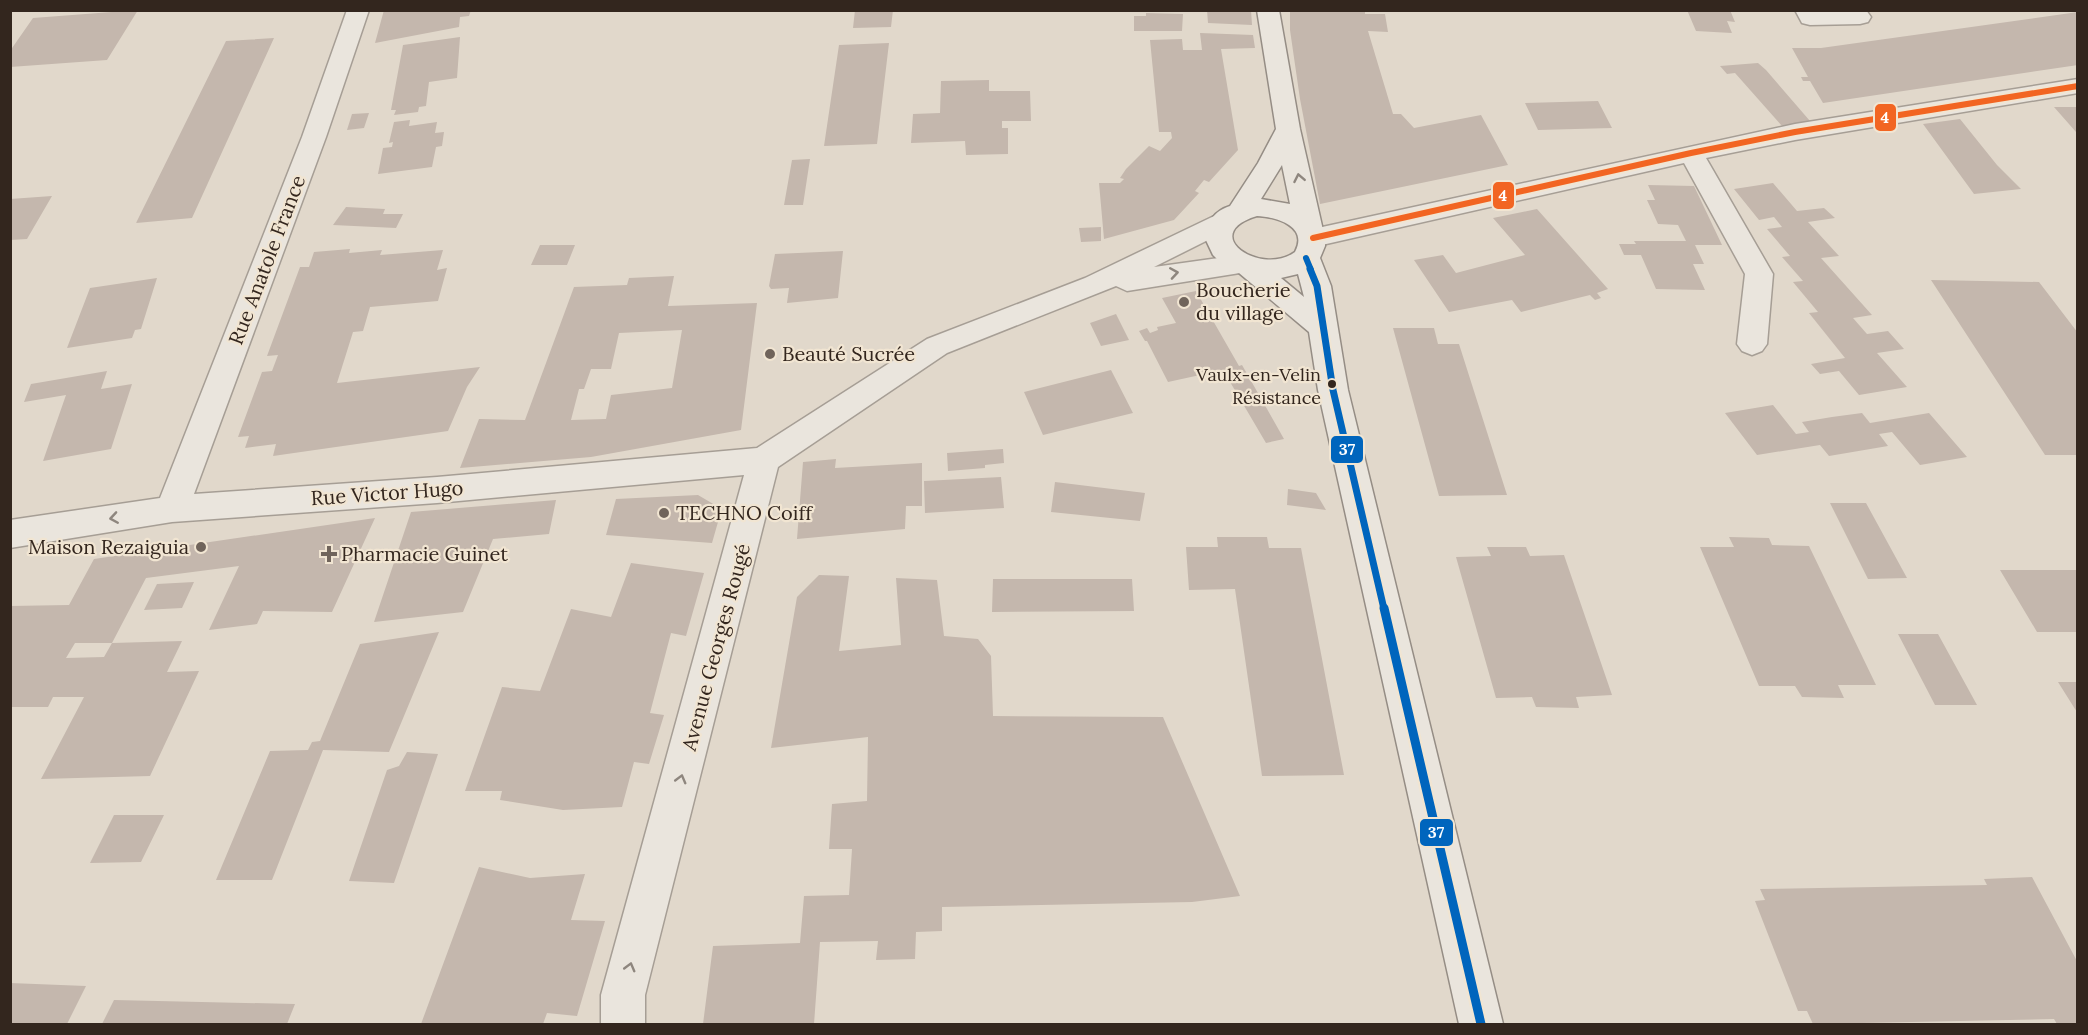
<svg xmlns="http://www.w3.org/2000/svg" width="2088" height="1035" viewBox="0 0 2088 1035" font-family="Lora,serif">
	<rect width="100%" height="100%" fill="#e1d8cb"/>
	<path fill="#c4b7ad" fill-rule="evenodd" d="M138,10L107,60L10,67V51L33,18Z
		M384,10H471L469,16L460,17L459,27L375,43Z
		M855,10H893L891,27L853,28Z
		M1207,10H1251L1252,25L1208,23Z
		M1290,10H1365V14H1385L1388,32L1368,31L1393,114H1401L1414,128L1481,115L1508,165L1320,204L1300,99L1290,30Z
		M1687,10H1730L1735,22L1727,21L1732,33L1696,31Z
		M2078,12V65L1823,103L1810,81H1803L1801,77H1808L1792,48H1821Z
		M1146,13L1183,14L1182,31H1134V16H1146Z
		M1200,33L1253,35L1255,48L1221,49L1238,150L1209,182L1204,180L1195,191L1199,193L1174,220L1104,239L1099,183H1120L1124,179L1120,178L1126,169L1149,146L1160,151L1172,138L1171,132H1159L1150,40L1182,39L1183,50H1202Z
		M460,37L457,78L429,82L426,106L419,107L418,112L394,115L396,110H391L403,45Z
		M274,38L192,218L136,223L226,41Z
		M889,43L877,144L824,146L839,45Z
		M1758,63L1766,70L1810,121L1782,126L1735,73L1727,74L1720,66Z
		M989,80V91H1030L1031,121H1002V128H1008V154L966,155L965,141L911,143L913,114L940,113L941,81Z
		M1598,101L1612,128L1538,130L1525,103Z
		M2054,107H2078V134L2076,132Z
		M369,113L364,128L347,130L352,114Z
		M1960,119L1997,165L2021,189L1974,194L1923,124Z
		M410,120L409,126L437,122L435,133L444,132L442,146L436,147L432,167L378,174L383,148L392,147L393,142L389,143L394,122Z
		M810,159L803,205H784L792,160Z
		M1773,183L1797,211L1824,208L1835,218L1808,222L1839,256L1821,258L1872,315L1853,318L1867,334L1888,331L1904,349L1877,353L1907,387L1859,395L1839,371L1820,374L1811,364L1845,358L1809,313L1818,312L1793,282L1803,281L1782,257L1790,256L1767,229L1782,227L1774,217L1759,220L1734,189Z
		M1648,185L1694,186L1722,245H1695L1704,264H1693L1705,290L1656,289L1641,255H1624L1619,244H1636L1634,241H1686L1678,225L1658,224L1647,200H1655Z
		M52,196L27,239L10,240V199Z
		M346,207L385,209L383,214H403L396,228L333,225Z
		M1537,209L1608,289L1597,293L1601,298L1595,300L1590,295L1521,312L1512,300L1449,312L1414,260L1443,255L1456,273L1525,255L1493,218Z
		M1101,227V241L1081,242L1079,228Z
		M540,245H575L567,265H531Z
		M350,249L349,253L382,250L380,255L443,250L437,270L447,268L438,301L370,307L363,331L353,332L337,383L480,367L467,387L448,431L273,456L276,444L245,448L249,436L238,437L262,372L272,371L278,355L267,356L300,267H309L314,252Z
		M843,251L838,298L787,303L789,288L771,289L769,286L775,254Z
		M674,276L668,306L757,303L741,430L591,457L460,468L479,419L525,420L574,287L627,285L629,278ZM682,330L672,388L611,395L606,419L571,420L579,389H584L591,369H611L619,333Z
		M157,278L141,329L135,330L132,338L67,348L90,288Z
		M1931,280L2039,282L2078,333V455H2045Z
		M1196,291L1239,366L1242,365L1284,439L1266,443L1223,370L1168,382L1147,341H1145L1139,331L1147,328L1150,333L1158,330L1157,327L1176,323L1162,298Z
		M1116,314L1129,340L1101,346L1090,323Z
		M1393,328H1434L1438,344H1459L1507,495L1439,496Z
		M1111,370L1133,413L1043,435L1024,392Z
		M107,371L101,389L132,384L111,449L43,461L66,395L24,402L31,384Z
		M1773,405L1796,434L1809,432L1802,422L1832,417L1862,413L1870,423L1929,413L1967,457L1920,465L1892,432L1879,434L1888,446L1829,456L1820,445L1757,455L1725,413Z
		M1003,449L1004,463L985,465V468L948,471L947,453Z
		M836,459L835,468L922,463V506H906L905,529L797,539L803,462Z
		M1001,477L1004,508L925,513L924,481Z
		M1055,482L1145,493L1140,521L1051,512Z
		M1288,489L1316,493L1326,510L1287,505Z
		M698,495L715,505L718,522L712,543L606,535L616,499Z
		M556,500L549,534L493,539L463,612L374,622L411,512Z
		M1830,503H1866L1907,578L1868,579Z
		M375,518L332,612L263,611L257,624L209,630L239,566L146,578L112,643H75L66,658L104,657L112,643L182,641L167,672L199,671L150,776L41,779L84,697H53L48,707H10V606L69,605L94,559Z
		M1217,537H1267L1269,548H1301L1344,775L1262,776L1235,589L1189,590L1186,547H1218Z
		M1729,537L1769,538L1772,545L1809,546L1876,685H1838L1844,698L1802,697L1795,686H1759L1700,547H1734Z
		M1487,547H1526L1530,556L1564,555L1612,695L1576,697L1579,708L1536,707L1532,697L1496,698L1456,557L1491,556Z
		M631,563L704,573L686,636L671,633L650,713L664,715L649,764L634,762L622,807L563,810L500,800L502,791H465L502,687L540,691L571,609L611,617Z
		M2000,570H2078V632H2037Z
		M819,575L849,576L839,651L901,645L896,578L937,580L944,636L978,639L991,656L993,716L1163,717L1240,896L1192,902L942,907V931L916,932L915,959L876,960L878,941L820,942L814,1024H703L713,946L800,943L804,896L849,895L852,849H829L832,804L867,801L868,737L771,748L797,597Z
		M993,579H1132L1134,611L992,612Z
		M194,582L182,608L144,610L157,584Z
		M439,632L389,752L323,750L272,880H216L270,751L308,750L312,742L320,741L360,644Z
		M1898,634H1938L1977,705H1935Z
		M2058,682H2078V713L2075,709Z
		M407,752L438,754L394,883L349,881L387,770L399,766Z
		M114,815H164L141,862L90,863Z
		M479,867L530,878L585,874L571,920L605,921L577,1016L547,1013L543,1024H421Z
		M2032,877L2078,963V1024H2057L2054,1019L1813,1024L1807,1011H1798L1755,901L1765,900L1760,889L1987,885L1984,879Z
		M10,983L86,986L67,1024H10Z
		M114,1000L295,1004L287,1024H102Z"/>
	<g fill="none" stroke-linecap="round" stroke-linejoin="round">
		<g stroke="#a69e95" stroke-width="3">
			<path id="street" d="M347,10H369L326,137L194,494L437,477L757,448L927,339L1085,278L1212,217L1221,214L1230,217L1234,223L1230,229L1154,267L1240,255L1250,257L1254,264L1250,271L1240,273L1127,291L1116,286L947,353L778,467L645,995V1024H601V995L744,475L437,503L172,522L10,548V520L160,498L302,137Z
				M1795,10H1866L1871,17L1868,22L1860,24L1810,25L1802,23Z
				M2078,79V93L1795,140L1706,158L1773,274L1767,344L1762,351L1752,355L1742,351L1737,344L1745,274L1684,163L1313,247L1303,244L1299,238L1303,232L1313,229L1795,124Z"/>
		</g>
		<g stroke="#958d85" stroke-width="3">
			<path id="secondary" d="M1257,10H1279L1300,129L1325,239V246L1320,258L1331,286L1348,390L1503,1024H1459L1318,390L1309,332L1239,273L1224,266L1213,255L1204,236C1208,222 1214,211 1230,206L1258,163L1276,129ZM1282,165L1290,204L1261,199ZM1257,216C1276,217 1309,226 1295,252C1261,277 1197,234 1257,216ZM1298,274L1304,297L1281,278Z"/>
		</g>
		<use href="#street" fill="#eae5dd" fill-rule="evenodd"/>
		<use href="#secondary" fill="#eae5dd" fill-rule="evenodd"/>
		<g stroke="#f1e5d2" stroke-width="10">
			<path id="bus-1" d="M1313,238L1691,153L1795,132L2078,86"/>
		</g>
		<g stroke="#f1e5d2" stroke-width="10">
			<path id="bus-2-far2" d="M1306,258L1311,270"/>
		</g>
		<g stroke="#f1e5d2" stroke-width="11">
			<path id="bus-2-far1" d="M1310,269L1317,286L1333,390L1384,609"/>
		</g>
		<g stroke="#f1e5d2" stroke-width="14">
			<path id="bus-2" d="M1384,608L1481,1024"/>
		</g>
		<use href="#bus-1" stroke="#f26522" stroke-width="6"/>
		<use href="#bus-2-far2" stroke="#0065bd" stroke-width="6"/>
		<use href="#bus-2-far1" stroke="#0065bd" stroke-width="7"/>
		<use href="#bus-2" stroke="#0065bd" stroke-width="9"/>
	</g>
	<defs><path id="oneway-chevron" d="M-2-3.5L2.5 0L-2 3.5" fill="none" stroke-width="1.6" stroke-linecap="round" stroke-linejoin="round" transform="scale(1.5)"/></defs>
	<g stroke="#8e867e">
		<use href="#oneway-chevron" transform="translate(1299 178) rotate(-101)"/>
		<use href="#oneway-chevron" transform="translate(1174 273) rotate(-9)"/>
		<use href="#oneway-chevron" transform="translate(114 518) rotate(171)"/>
		<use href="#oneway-chevron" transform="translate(681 779) rotate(-75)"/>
		<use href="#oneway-chevron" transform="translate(630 967) rotate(-75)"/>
	</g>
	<g fill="#70645b" stroke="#f1e5d2" stroke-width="2">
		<circle cx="1184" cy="302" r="6"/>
		<circle cx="770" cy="354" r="6"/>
		<circle cx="664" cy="513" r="6"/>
		<circle cx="201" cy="547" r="6"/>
		<path d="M326 545h6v6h6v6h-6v6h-6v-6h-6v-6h6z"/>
	</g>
	<circle fill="#33261e" stroke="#f1e5d2" stroke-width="2" cx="1332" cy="384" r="5"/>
	<g text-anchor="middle" stroke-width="4.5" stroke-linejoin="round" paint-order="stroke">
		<g font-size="18" fill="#33261e" stroke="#f1e5d2" text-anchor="end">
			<text x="1321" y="381">Vaulx-en-Velin<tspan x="1321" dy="23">Résistance</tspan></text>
		</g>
		<g font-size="20" fill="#33261e" stroke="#f1e5d2">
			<text transform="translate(267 260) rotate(-69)" y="7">Rue Anatole France</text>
			<text transform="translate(387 493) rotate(-4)" y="7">Rue Victor Hugo</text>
			<text transform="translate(716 647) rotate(-75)" y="7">Avenue Georges Rougé</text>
		</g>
		<g font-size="20" fill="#33261e" stroke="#f1e5d2" text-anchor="start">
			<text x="1196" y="297">Boucherie<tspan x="1196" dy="23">du village</tspan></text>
			<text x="782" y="361">Beauté Sucrée</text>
			<text x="676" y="520">TECHNO Coiff</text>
			<text x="189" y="554" text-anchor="end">Maison Rezaiguia</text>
			<text x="341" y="561">Pharmacie Guinet</text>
		</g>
	</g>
	<g stroke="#f1e5d2" stroke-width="2">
		<rect x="1874" y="103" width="23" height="29" rx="6" fill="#f26522"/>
		<rect x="1492" y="181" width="23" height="29" rx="6" fill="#f26522"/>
		<rect x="1330" y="435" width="34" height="29" rx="6" fill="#0065bd"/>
		<rect x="1419" y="818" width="35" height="29" rx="6" fill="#0065bd"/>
	</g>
	<g font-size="16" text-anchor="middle" font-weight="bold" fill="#fff">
		<text x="1885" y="123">4</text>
		<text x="1503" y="201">4</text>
		<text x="1347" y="455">37</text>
		<text x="1436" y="838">37</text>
	</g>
	<rect width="2088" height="1035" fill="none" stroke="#33261e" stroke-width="24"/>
</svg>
